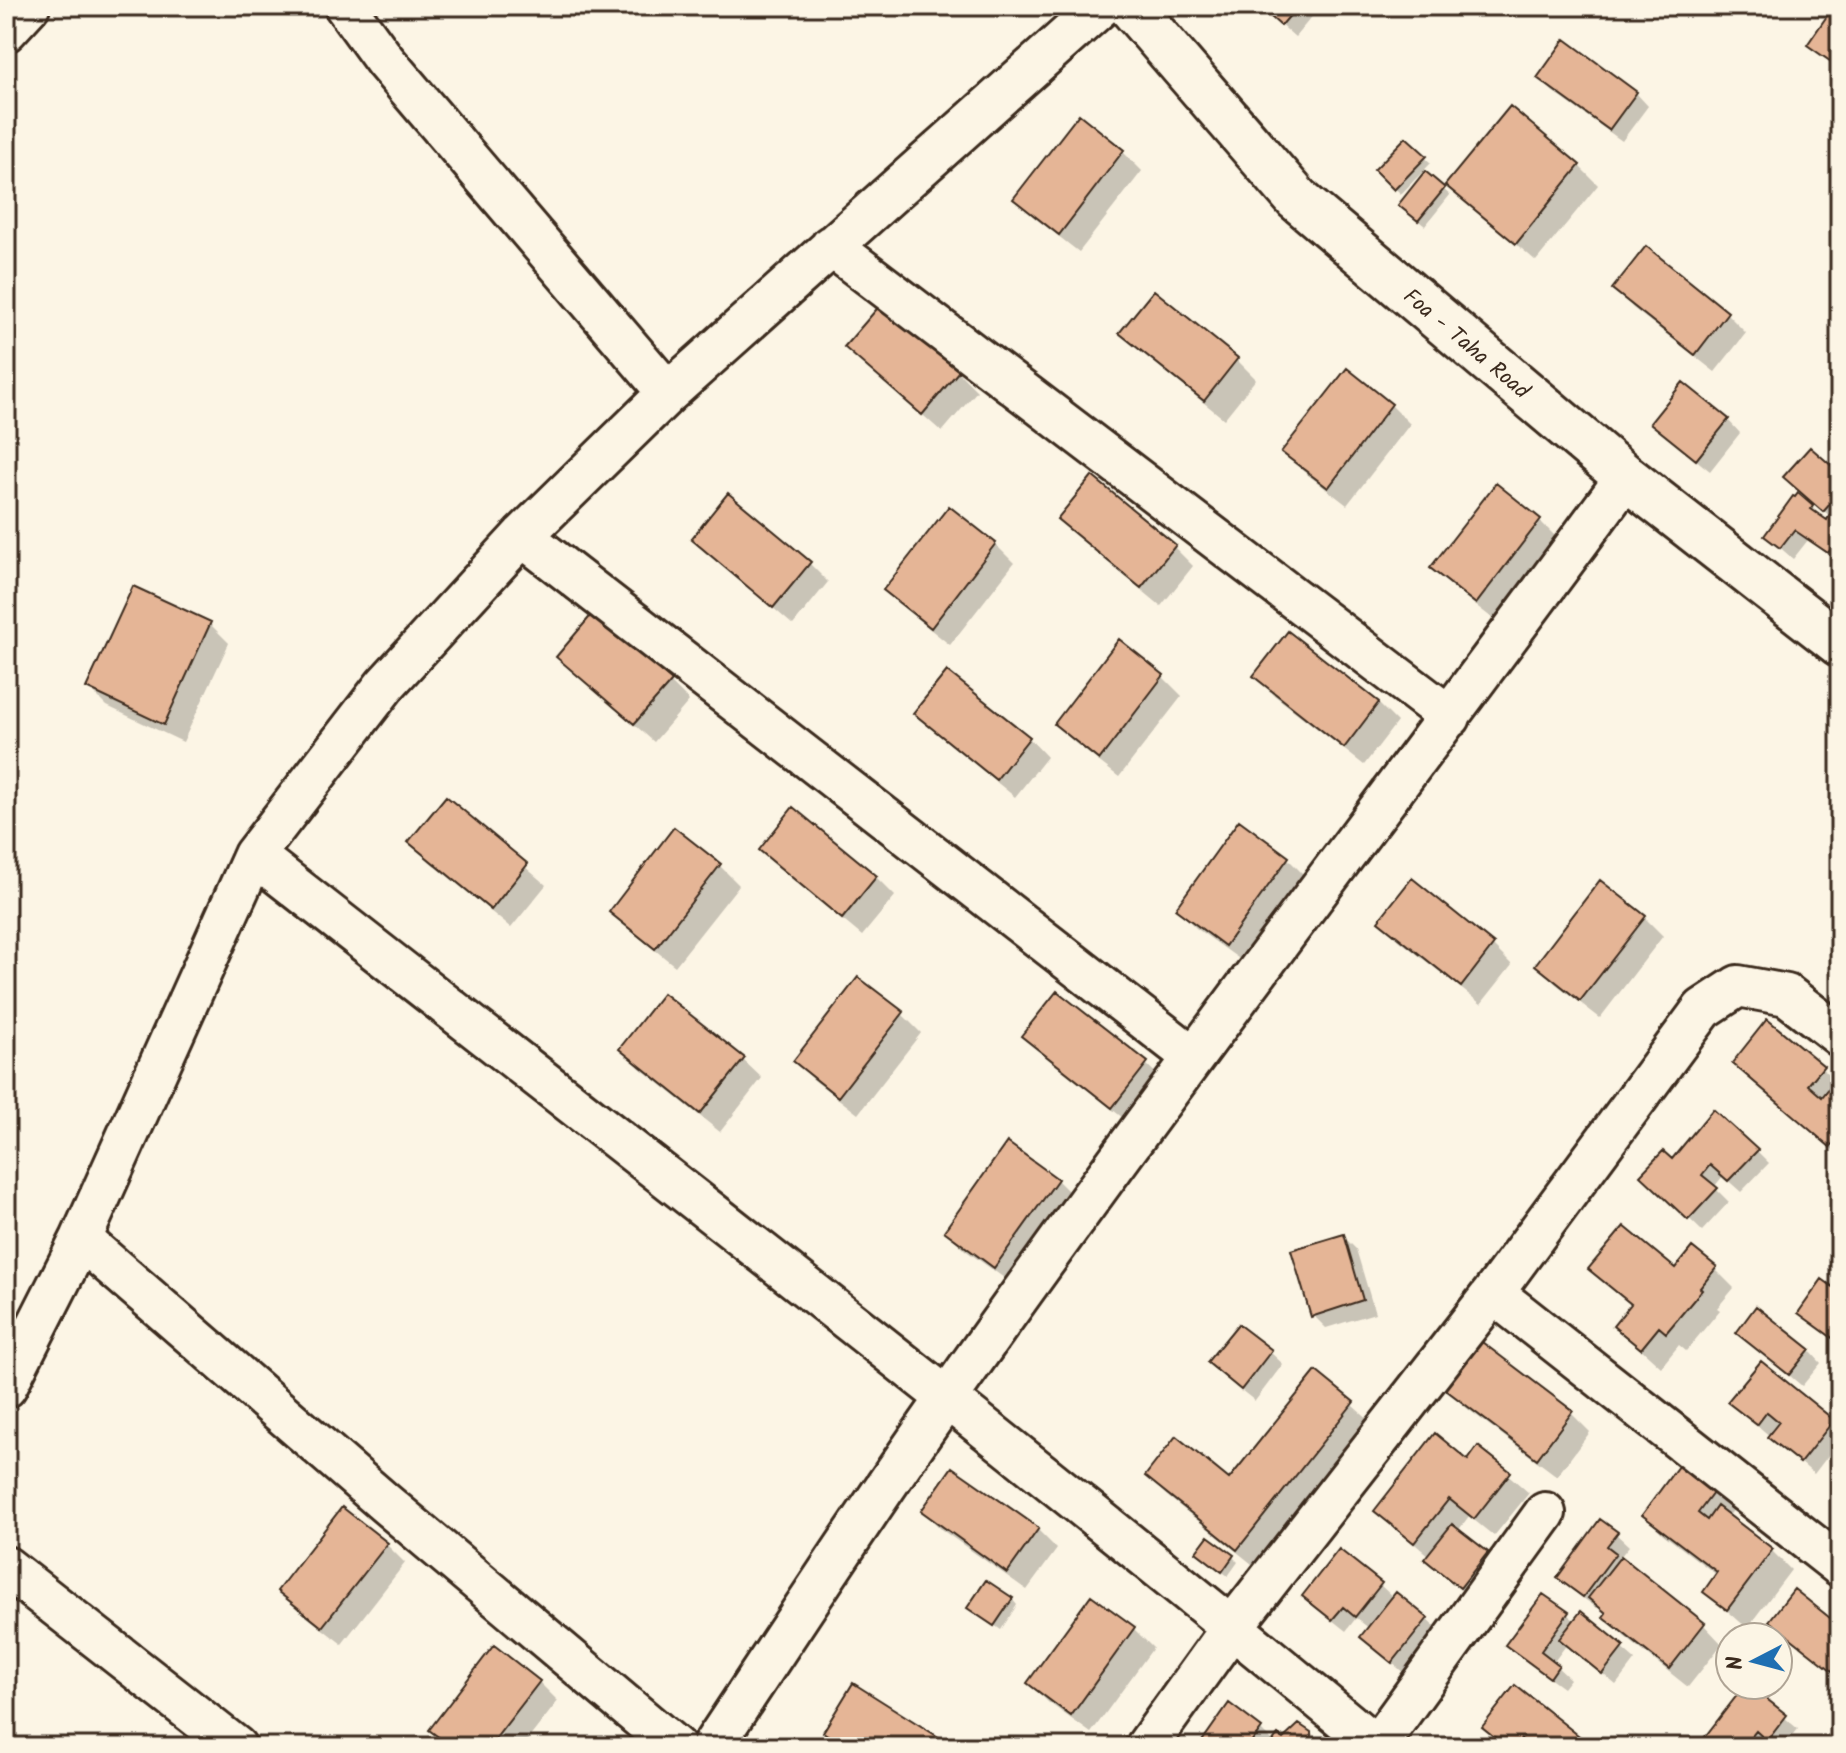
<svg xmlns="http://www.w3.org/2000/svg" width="1846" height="1753" viewBox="0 0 1846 1753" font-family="Kalam,sans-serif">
	<rect width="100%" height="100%" fill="#fcf5e5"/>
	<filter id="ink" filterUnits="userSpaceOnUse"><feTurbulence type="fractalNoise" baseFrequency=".0125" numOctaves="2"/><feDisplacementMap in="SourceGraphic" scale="16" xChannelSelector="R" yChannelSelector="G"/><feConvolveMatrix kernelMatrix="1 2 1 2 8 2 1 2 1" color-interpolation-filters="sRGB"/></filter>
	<g filter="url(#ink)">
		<path fill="#0003" d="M1260,6H1308L1315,13L1295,37Z
			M1840,23V70L1809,45Z
			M1540,78L1636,93L1648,106L1622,141L1552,91Z
			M1079,117L1123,152L1142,171L1079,252L1035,218L1016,199Z
			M1406,140L1431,163L1401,194L1376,170Z
			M1579,166L1598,185L1536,261L1448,185Z
			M1425,174L1450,195L1425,226L1406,211Z
			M1647,249L1727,314L1746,333L1715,372L1633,308L1615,289Z
			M1154,293L1237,360L1256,379L1224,419L1141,352L1122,333Z
			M846,347L958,372L977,391L942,432Z
			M1391,405L1410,424L1347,505L1303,471L1284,452Z
			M1728,420L1740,433L1710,471L1665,435Z
			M1840,476V563L1808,540L1793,559L1766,535L1812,507L1827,522L1831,518L1798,489Z
			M1496,486L1540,521L1559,540L1496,621L1452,587L1433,568Z
			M950,508L995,544L1014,563L950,645L905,609L886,590Z
			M1060,519L1174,547L1193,566L1161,606L1079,538Z
			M693,539L809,563L828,582L793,625Z
			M134,588L210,624L229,643L183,742L107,706L88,687Z
			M1289,634L1378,703L1397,722L1364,765L1274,695L1256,676Z
			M1119,642L1163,677L1182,696L1119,777L1075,743L1056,724Z
			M559,657L670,682L689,701L654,742Z
			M916,713L1029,738L1047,757L1015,797L935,732Z
			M446,799L546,885L511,928L429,861L410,842Z
			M1239,823L1288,859L1307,878L1245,963L1196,928L1177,909Z
			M675,830L720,866L739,885L675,966L630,930L611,911Z
			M761,849L876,877L895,896L862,936L780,868Z
			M1412,881L1493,946L1512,965L1481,1004L1399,940L1380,921Z
			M1644,917L1663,936L1600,1018L1556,984L1537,965Z
			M902,1014L921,1033L858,1114L814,1080L795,1061Z
			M1767,1022L1840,1084V1156L1735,1063Z
			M1024,1036L1146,1064L1165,1082L1132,1125L1043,1055Z
			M622,1049L743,1060L762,1078L720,1132L640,1068Z
			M1008,1145L1057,1180L1076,1199L1014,1285L965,1250L946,1231Z
			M1757,1151L1769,1163L1741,1192L1723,1176L1714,1187L1729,1202L1702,1231L1643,1174L1672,1162Z
			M1343,1236L1356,1249L1375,1313L1326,1328L1313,1315Z
			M1591,1269H1715L1734,1288L1717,1308L1720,1310L1686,1351L1679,1345L1661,1367L1616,1326L1632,1306Z
			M1823,1282L1840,1295V1344L1801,1313Z
			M1739,1333L1809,1350L1821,1363L1802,1386Z
			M1270,1352L1283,1364L1255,1401L1222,1375Z
			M1316,1373L1372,1423L1257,1568L1166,1495L1147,1476L1229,1482Z
			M1445,1387L1571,1413L1590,1432L1557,1476L1464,1406Z
			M1730,1402L1833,1421L1840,1429V1440L1814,1474Z
			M1479,1449L1529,1493L1494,1536L1469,1516L1458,1531L1499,1566L1473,1599L1439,1571L1427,1559L1429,1556L1376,1511L1468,1462Z
			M1684,1461L1737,1505L1728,1517L1772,1551L1791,1570L1747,1628L1705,1591L1717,1575L1663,1534L1644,1515Z
			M952,1470L1038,1530L1057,1549L1027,1590L942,1530L923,1511Z
			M1616,1534L1629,1546L1620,1557L1704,1625L1722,1644L1688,1687L1624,1636L1598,1606L1597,1608L1572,1590L1560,1578Z
			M386,1544L405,1563L342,1644L298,1610L279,1591Z
			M1232,1556L1238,1562L1228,1576L1204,1558Z
			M1380,1585L1394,1598L1426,1619L1439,1631L1405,1674L1376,1649L1370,1629L1356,1618L1346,1631L1317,1608Z
			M1091,1598L1134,1629L1153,1648L1091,1733L1048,1702L1029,1683Z
			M1012,1599L1017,1605L1001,1630L970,1608Z
			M1567,1614L1576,1622L1582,1614L1635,1660L1616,1685L1567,1644L1553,1663L1570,1679L1563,1688L1520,1657L1508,1645Z
			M1771,1621L1840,1628V1678L1784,1634Z
			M539,1682L558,1701L522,1747H450L432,1729Z
			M1747,1686L1798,1729L1784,1747H1775L1769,1742L1765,1747H1699Z
			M1485,1727L1590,1747H1506Z
			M1261,1730L1274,1743L1310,1733L1323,1747H1201Z
			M825,1732L939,1740L946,1747H840Z"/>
		<path fill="#e5b596" stroke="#3b2a1e" stroke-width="2" d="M1259,6H1298L1281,26Z
			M1829,13L1840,20V68L1807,45Z
			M1565,39L1637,92L1609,130L1537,78Z
			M1510,106L1580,165L1516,244L1445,185Z
			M1079,114L1124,150L1059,235L1013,199Z
			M1406,137L1427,156L1394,190L1374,170Z
			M1425,171L1445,188L1418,221L1398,205Z
			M1646,246L1728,312L1695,355L1612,289Z
			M1154,290L1238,358L1204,401L1119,333Z
			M882,303L959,371L922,415L844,347Z
			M1347,368L1392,404L1328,488L1281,452Z
			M1683,382L1729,419L1696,460L1650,423Z
			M1810,447L1840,473V493L1823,512L1783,477Z
			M1092,476L1176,545L1141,588L1057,519Z
			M1496,483L1541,519L1476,604L1430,568Z
			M728,493L811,562L773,608L691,539Z
			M1798,493L1813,506L1811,509L1827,520L1831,513L1840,519V536L1828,553L1794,530L1780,548L1764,536L1793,496L1795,497Z
			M949,506L996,543L931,628L883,590Z
			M133,586L211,622L164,725L86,688Z
			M593,613L672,681L634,724L556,657Z
			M1288,631L1379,702L1344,748L1253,676Z
			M1119,639L1164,675L1099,760L1054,724Z
			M947,671L1030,737L996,780L913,713Z
			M446,796L528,864L491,910L408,842Z
			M793,807L877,876L842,919L759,850Z
			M1239,820L1289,857L1225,946L1175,909Z
			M674,827L721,864L655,949L609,912Z
			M1412,878L1494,944L1461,987L1378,921Z
			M1600,880L1646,916L1580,1001L1535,965Z
			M858,977L904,1012L838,1097L793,1061Z
			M1057,991L1148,1062L1112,1108L1021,1036Z
			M663,993L745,1058L700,1114L619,1049Z
			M1767,1019L1824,1066L1808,1085L1822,1097L1834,1082L1840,1086V1135L1830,1147L1732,1063Z
			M1713,1109L1758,1150L1728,1181L1710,1165L1702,1175L1718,1188L1688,1220L1640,1175L1663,1151L1672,1159Z
			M1007,1142L1058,1179L994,1268L944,1231Z
			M1624,1226L1675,1268L1692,1247L1717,1267L1700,1288L1702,1290L1666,1333L1659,1327L1641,1349L1613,1326L1631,1304L1588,1269Z
			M1344,1234L1363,1300L1311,1317L1291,1250Z
			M1822,1279L1840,1292L1838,1342L1798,1313Z
			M1756,1306L1810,1349L1789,1375L1736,1333Z
			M1238,1324L1272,1350L1241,1390L1207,1362Z
			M1478,1339L1573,1411L1537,1459L1442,1387Z
			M1761,1361L1834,1420L1800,1463L1767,1437L1779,1422L1767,1412L1757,1425L1727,1402Z
			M1316,1371L1354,1402L1237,1550L1145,1476L1176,1436L1229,1479Z
			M1435,1433L1468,1460L1478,1446L1511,1472L1474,1519L1449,1499L1414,1543L1374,1511Z
			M1684,1458L1719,1485L1698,1513L1707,1520L1717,1506L1773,1549L1727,1610L1703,1592L1717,1572L1642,1515Z
			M952,1467L1039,1528L1007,1573L921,1511Z
			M342,1507L388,1543L322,1627L277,1591Z
			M1600,1519L1618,1532L1607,1546L1616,1553L1583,1597L1557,1578Z
			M1452,1524L1488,1552L1460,1588L1424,1559Z
			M1208,1536L1234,1555L1222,1572L1196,1552Z
			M1339,1549L1382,1583L1355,1617L1343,1607L1332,1620L1302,1596Z
			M1621,1556L1705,1623L1669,1669L1603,1617L1606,1613L1588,1598Z
			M986,1580L1013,1598L994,1626L967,1608Z
			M1794,1589L1840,1626V1677L1769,1621Z
			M1396,1592L1428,1618L1392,1663L1360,1637Z
			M1543,1594L1569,1612L1541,1651L1559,1665L1550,1678L1505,1645Z
			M1091,1595L1135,1627L1071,1716L1027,1683Z
			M1581,1611L1624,1646L1602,1674L1559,1639Z
			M494,1645L540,1681L489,1747H452L429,1730Z
			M853,1683L940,1738L934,1747H846L823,1732Z
			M1515,1685L1593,1747H1531L1521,1739L1514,1747H1507L1482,1727Z
			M1745,1685H1749L1787,1715L1767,1741L1756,1731L1747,1742L1754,1747H1697Z
			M1229,1703L1262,1728L1248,1747H1198Z
			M1299,1724L1311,1732L1312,1747H1269L1278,1735L1283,1739Z"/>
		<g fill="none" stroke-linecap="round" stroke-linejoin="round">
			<g stroke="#3b2a1e" stroke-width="46">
				<path id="minor" d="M345,6L385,61L668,393
					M6,31L29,6
					M831,246L1450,717
					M522,536L1193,1057
					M254,855C630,1150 1010,1441 1377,1747
					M81,1239L385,1503L675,1747
					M1493,1293L1840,1566
					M6,1387L81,1239L254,855L385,685L522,536L668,393L1101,6
					M6,1567L236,1747
					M712,1747C790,1630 867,1510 949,1395C1168,1084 1401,784 1626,477
					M1146,1747L1233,1626L1493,1293L1703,1009L1738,986L1787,995L1840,1036
					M1376,1747L1545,1513"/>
			</g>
			<g stroke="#3b2a1e" stroke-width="50">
				<g id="tertiary">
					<path id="s1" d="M1130,6L1297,199L1626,477L1840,644"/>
				</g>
			</g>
			<use href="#minor" stroke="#fcf5e5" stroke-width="40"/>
			<use href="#tertiary" stroke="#fcf5e5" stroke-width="44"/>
		</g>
	</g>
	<g text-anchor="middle" stroke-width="6" stroke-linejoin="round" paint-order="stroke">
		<g font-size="22" fill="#3b2a1e" stroke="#fcf5e5">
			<text dy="8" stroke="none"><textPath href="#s1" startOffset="478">Foa - Taha Road</textPath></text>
		</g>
	</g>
	<rect width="1846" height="1753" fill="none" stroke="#fcf5e5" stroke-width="32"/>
	<rect x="16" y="16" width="1814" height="1721" fill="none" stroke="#3b2a1e" stroke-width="3" filter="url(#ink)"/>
	<g transform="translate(1754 1661) rotate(264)"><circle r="38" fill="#fcf5e5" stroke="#afa495" stroke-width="2"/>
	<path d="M0-6L14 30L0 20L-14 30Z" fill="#1f6fb2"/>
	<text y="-12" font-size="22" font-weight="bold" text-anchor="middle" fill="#3b2a1e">N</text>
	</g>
</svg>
